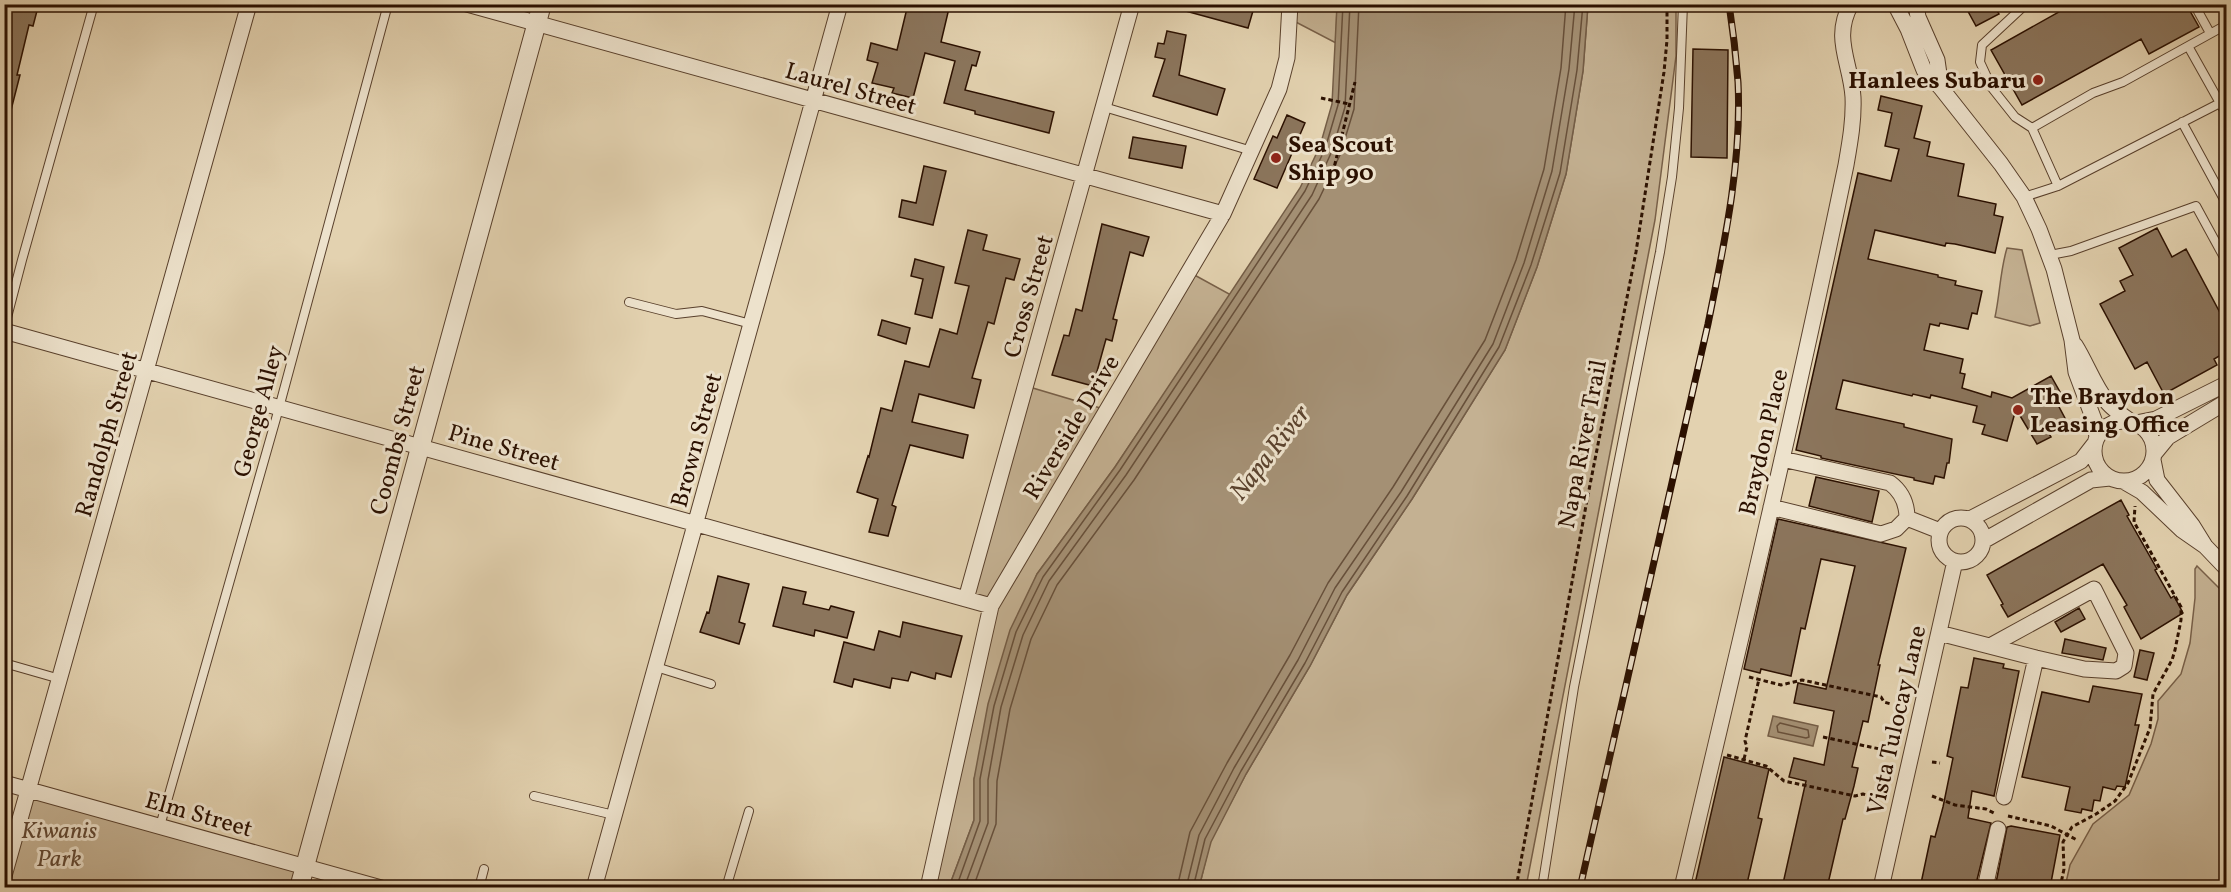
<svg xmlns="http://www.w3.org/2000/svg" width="2231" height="892" viewBox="0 0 2231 892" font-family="Vollkorn,serif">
	<rect width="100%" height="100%" fill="#e3d2b0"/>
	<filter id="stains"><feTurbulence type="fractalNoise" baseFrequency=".00333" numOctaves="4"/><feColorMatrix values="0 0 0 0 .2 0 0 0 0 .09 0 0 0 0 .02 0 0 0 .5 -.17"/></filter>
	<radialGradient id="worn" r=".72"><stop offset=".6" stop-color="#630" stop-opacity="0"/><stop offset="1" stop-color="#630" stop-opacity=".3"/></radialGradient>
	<path fill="#c4b192" stroke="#786049" stroke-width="1.5" d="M1290,5H1337L1336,43L1290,19Z
		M1588,5H1676V56L1655,220L1526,887L1199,888L1210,842L1246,774L1310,666L1347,595L1412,499L1505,350L1537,267L1566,174L1583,71Z
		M2007,248L2022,250L2040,323L2030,326L1995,317C2000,294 2000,271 2007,248Z
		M1189,272L1231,295L1115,467L1037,574L1029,594L974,779V820L949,887L928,888L991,607L966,599L1026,386L1107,410Z
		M2197,566L2226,595V887H2065L2070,865L2093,824L2129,795L2151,744L2158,719V701L2181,674L2190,643L2195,598V569Z
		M28,790L304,867L299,887L5,888V876Z"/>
	<path fill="#a49074" stroke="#745d46" stroke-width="1.5" d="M1337,5H1588L1583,71L1566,174L1537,267L1505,350L1412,499L1347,595L1310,666L1246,774L1211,842L1199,887H949L974,820V779L988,704L1010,630L1037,574L1115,467L1300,188L1320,146L1332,104Z
		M1773,716L1818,726L1813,746L1768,736Z"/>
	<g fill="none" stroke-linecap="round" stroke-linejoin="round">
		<path stroke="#68503a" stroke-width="1.5" d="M1780,723L1808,730L1809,737L1806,738L1778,732L1777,726Z
			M956,888L980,821V779L994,706L1016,632L1043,577L1120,470L1305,191L1325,149L1338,105L1343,4
			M964,888L988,823V780L1001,707L1023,635L1049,581L1126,475L1312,195L1332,151L1345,107L1350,4
			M973,888L996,824L997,781L1010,709L1031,639L1057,585L1134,480L1319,199L1340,155L1354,109L1359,4
			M1177,888L1190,832L1227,763L1290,655L1328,583L1393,487L1485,340L1516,260L1544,169L1561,68L1566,4
			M1186,888L1199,835L1234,768L1298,660L1335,588L1401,492L1493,344L1524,263L1552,171L1569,69L1575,4
			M1193,888L1205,839L1241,771L1305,663L1342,592L1407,496L1499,347L1531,265L1560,173L1577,70L1583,4"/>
	</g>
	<path fill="#8b755c" stroke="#2b1000" stroke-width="1.5" d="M4,4H28L38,7L33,26L29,25L17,75H20L9,118H4Z
		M908,4H950L941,42L980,52L976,66L972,65L965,90L1054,112L1049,133L975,114V111L944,103L955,61L925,53L913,98L892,93L894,88L872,83L878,63L867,60L871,43L897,50Z
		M1179,4H1255L1248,28L1178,9Z
		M1964,4H1993L1999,14L1976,26Z
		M2073,4H2186L2199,27L2149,54L2141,39L2022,105L1991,50Z
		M1167,31L1186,35L1179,75L1225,89L1217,115L1153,96L1165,59L1155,57L1158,43L1164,44Z
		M1693,49L1728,50L1727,158L1691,157Z
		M1881,96L1922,106L1914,138L1930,142L1927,156L1964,164L1958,196L1996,204L1994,215L2003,217L1995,253L1955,244L1946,243L1945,246L1875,230L1868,259L1938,275V277L1956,281L1955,285L1982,291L1977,314L1972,313L1968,329L1940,323L1939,326L1930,324L1924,350L1963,359L1960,373L1965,374L1962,388L1991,397L1992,392L2012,398L2051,376L2064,399L2057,403L2067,422L2048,432L2051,437L2037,444L2016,409L2007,441L1982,434L1985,425L1973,422L1977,406L1931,395L1930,398L1913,394L1912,396L1843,380L1836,409L1904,424V427L1952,439L1949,463H1947L1944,478L1935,476L1933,484L1914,480V478L1821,458V456L1796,450L1858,173L1891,181L1899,149L1885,146L1892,113L1878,110Z
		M1287,115L1305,123L1277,188L1254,179L1273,136L1277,138Z
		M1133,137L1186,146L1182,168L1129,158Z
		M924,166L946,171L933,225L899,217L902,200L916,203Z
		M1102,224L1149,237L1143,256L1130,252L1113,319L1117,320L1112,341L1106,339L1093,386L1052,375L1064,335L1069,336L1076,309L1082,311Z
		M2157,228L2172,257L2186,249L2226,324V352L2214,359L2217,365L2164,394L2147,362L2135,369L2100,304L2125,291L2120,281L2133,275L2119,248Z
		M968,230L987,235L983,250L1020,259L1014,280L1006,278L994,324L988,322L972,378L981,380L974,408L919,394L912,422L968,435L963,458L910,445L892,505L896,507L888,536L869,532L878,499L857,492L868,456L869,457L881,408L892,411L905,361L929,367L940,329L957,334L969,286L955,283Z
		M915,259L944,267L932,318L915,314L923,279L911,276Z
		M882,320L910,328L906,344L878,335Z
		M1816,477L1879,491L1872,522L1809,506Z
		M2121,500L2129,515L2127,516L2157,569L2155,570L2171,598L2174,596L2183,613L2141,639L2124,607L2127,605L2103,564L2008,617L2001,605L2003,604L1987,575Z
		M1778,519L1906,548L1878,665H1880L1868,722L1863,721L1852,767L1858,768L1854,786L1845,819H1843L1827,888H1782L1806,781L1789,777L1794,758L1824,765L1834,711L1794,703L1798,683L1826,689L1855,566L1821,559L1805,629L1801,628L1791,676L1761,669L1760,673L1744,669Z
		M718,576L749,584L739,622L745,624L739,644L700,632L707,612L709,613Z
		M783,587L806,592L803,604L829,610L831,606L854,612L847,638L815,630L814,636L773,626Z
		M2079,608L2085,619L2061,632L2055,622Z
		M903,622L962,636L951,677L936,673L935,679L911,672L908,681L892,678L890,688L854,679L852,687L834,682L844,642L874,650L879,631L900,637Z
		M2065,639L2106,648L2103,660L2062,653Z
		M2140,650L2154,653L2147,680L2134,677Z
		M1974,658L2004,664L2003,668L2019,671L1994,796L1972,791L1968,818L1991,823L1975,888H1920L1931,836L1935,837L1943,807L1953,758L1947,756L1961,687L1968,688Z
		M2093,686L2142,694L2135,725H2139L2125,787L2117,786L2115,790L2103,787L2100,801L2094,800L2092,811L2082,809L2081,813L2065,810L2070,787L2022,777L2042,692L2089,702Z
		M1724,757L1769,769L1758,818L1762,819L1746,888H1694Z
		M2011,826L2060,835L2050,888H1995L2007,827Z"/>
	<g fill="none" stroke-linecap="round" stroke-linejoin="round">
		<g stroke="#59402c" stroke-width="10">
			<path id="service" d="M2026,4L1982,45L1980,62L1992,88L2015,117L2032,128L2093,93L2123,82L2226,25
				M2194,4L2210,33
				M2220,103L2226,114
				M1104,107L1252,151
				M2182,122L2226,203
				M2058,186L2220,103L2188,46
				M2024,197L2058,186L2032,128
				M2050,255L2071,251L2196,206L2226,261
				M629,302L676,314L702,311L751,324
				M4,329L22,260L94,4
				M4,663L60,679
				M656,667L711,684
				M534,796L614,815
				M160,826L279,408L388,4
				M479,888L484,869
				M726,888L749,811
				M1542,888L1574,687L1660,252L1672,177L1679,108L1683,4"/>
		</g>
		<g stroke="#59402c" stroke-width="17">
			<path id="minor" d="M467,4L1223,214
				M1895,4L1908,29L1924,70L1941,88L1937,60L1918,17L1916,4
				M1941,88L2001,164L2024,197L2039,229L2054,269L2072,340L2076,372L2094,420L2097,437
				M4,331L991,606
				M2075,345C2087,364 2094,386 2108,403C2114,410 2123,416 2130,421
				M2094 451a30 30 0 1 1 60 0a30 30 0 1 1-60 0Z
				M2136,423L2156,419L2226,384
				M2154,454L2168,437L2226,402
				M2123,481L2142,492L2182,530L2205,546L2192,525L2157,480L2153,460
				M1771,507L1881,534L1896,529L1907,518C1907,504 1902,492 1890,483L1782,459
				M1939 540a22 22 0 1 1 44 0a22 22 0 1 1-44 0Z
				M1907,518L1940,531
				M1970,519L2081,461L2095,443
				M1983,541L2091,480L2110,478
				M2205,546L2226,568
				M966,599L1132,4
				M1939,633L2036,658L2084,669L2116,671L2124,666L2126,653L2094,589L1990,646
				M4,783L381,888
				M2004,797L2036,658
				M4,876L249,4
				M594,888L840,4
				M928,888L991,606L1223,214L1279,89L1287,58L1290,4
				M1682,888C1739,647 1796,407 1846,165C1850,142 1854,120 1853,97C1851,63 1832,38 1851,4
				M1881,888L1955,561
				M1985,888L1998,829"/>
		</g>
		<g stroke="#59402c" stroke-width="20">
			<path id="tertiary" d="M299,888L542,4"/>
		</g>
		<path stroke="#2b1000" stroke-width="3" stroke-dasharray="4.5 3" stroke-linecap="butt" d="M1321,98L1349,104
			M1331,180L1355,82
			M1749,677L1781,685L1802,680L1881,697L1884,702L1891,704
			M1823,737L1889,751
			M1727,755L1766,766L1784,781L1855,796L1863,794L1870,796
			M1744,759L1747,747L1745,741L1759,679
			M1932,762L1940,763
			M1932,796L1955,805L1986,809L1996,814
			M2008,816L2051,826L2077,840
			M1516,888L1587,500L1636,252L1664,72L1667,40V4
			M2060,888L2064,869L2063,842L2067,835L2072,827L2096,814L2115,801L2128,783L2150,728L2153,694L2172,660L2175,650L2181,620V607L2134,522L2135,506"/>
		<use href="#service" stroke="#ede2cc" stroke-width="8"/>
		<use href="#minor" stroke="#ede2cc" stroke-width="15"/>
		<use href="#tertiary" stroke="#ede2cc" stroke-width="18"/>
		<g stroke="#2b1000" stroke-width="7">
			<path id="rail" d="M1580,888L1708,324C1724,245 1742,163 1738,82C1736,56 1733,30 1729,4"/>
		</g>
		<use href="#rail" stroke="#ede2cc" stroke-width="4.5" stroke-dasharray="14" stroke-linecap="butt"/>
	</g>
	<g fill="#8f2418" stroke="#ede2cc" stroke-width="2">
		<circle cx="2038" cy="80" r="6"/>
		<circle cx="1276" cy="158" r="6"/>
		<circle cx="2018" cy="410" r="6"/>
	</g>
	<g text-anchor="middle" stroke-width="6" stroke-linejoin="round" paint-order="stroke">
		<g font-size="24" font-weight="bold" fill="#2b1000" stroke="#ede2cc" text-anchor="start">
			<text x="2026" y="88" text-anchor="end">Hanlees Subaru</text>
			<text x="1288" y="152">Sea Scout<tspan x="1288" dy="28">Ship 90</tspan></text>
			<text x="2030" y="404">The Braydon<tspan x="2030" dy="28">Leasing Office</tspan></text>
		</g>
		<g font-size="24" fill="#2b1000" stroke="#ede2cc">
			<text transform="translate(851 88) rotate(16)" y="8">Laurel Street</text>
			<text transform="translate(1028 296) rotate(-74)" y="8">Cross Street</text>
			<text transform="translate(258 411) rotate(-75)" y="8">George Alley</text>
			<text transform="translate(1071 427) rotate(-59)" y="8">Riverside Drive</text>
			<text transform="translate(106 434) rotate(-74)" y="8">Randolph Street</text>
			<text transform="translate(397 440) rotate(-75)" y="8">Coombs Street</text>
			<text transform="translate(696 440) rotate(-75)" y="8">Brown Street</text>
			<text transform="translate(1763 442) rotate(-77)" y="8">Braydon Place</text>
			<text transform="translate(1582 444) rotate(-79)" y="8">Napa River Trail</text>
			<text transform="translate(504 447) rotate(16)" y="8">Pine Street</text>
			<text transform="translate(1896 720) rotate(-77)" y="8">Vista Tulocay Lane</text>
			<text transform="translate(199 814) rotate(16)" y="8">Elm Street</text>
		</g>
		<g font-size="24" font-style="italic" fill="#614833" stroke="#ede2cc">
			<text x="59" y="838">Kiwanis<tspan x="59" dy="28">Park</tspan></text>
		</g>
		<g font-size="26" font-style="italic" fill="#5b432e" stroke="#ede2cc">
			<text transform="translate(1269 452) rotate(-52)" y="9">Napa River</text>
		</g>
	</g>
	<rect width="2231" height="892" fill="none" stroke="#e3d2b0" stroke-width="24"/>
	<rect x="6" y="6" width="2219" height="880" fill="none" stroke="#2b1000" stroke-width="3"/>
	<rect x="12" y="12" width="2207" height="868" fill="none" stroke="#2b1000" stroke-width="1.5"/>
	<rect width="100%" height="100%" filter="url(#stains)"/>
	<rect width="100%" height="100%" fill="url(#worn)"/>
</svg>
